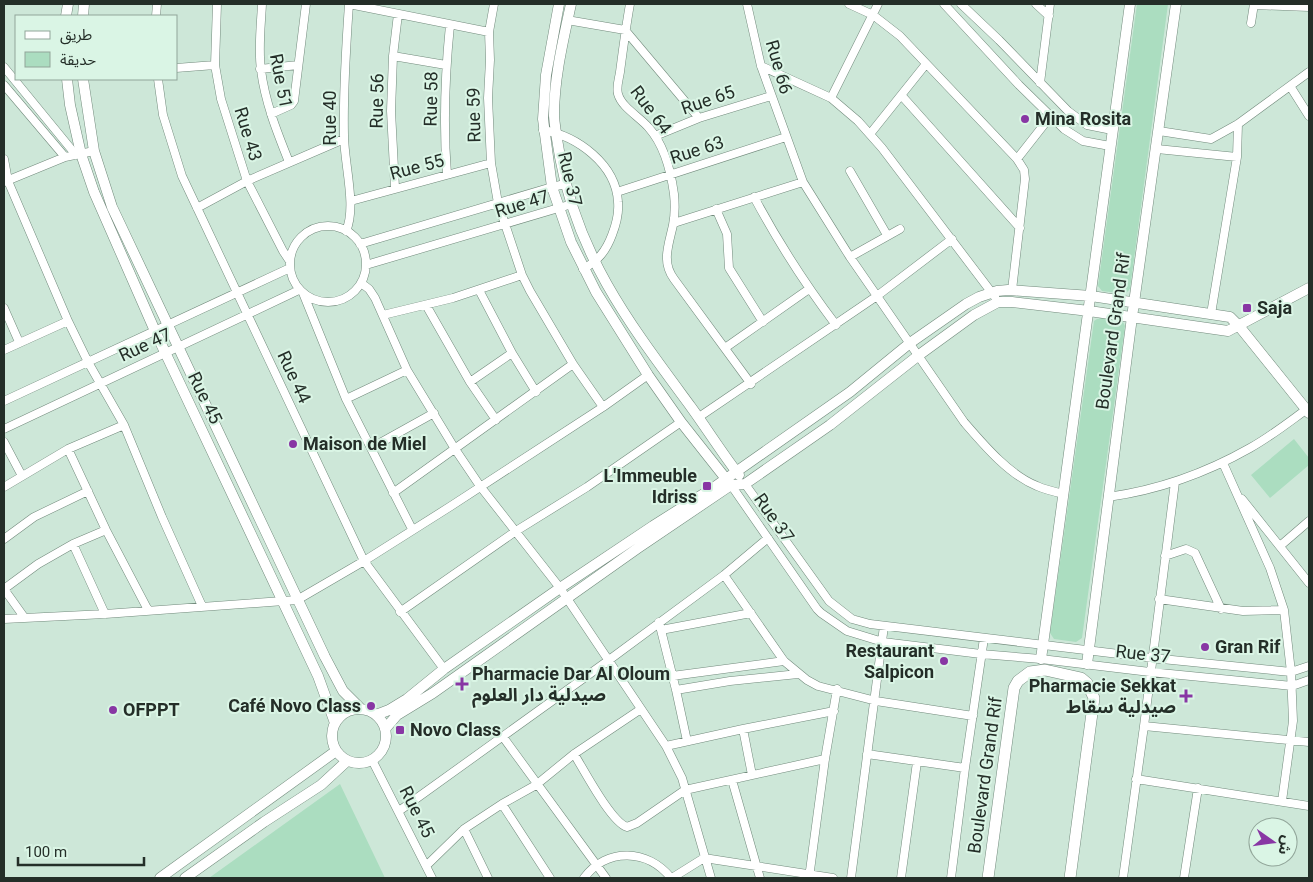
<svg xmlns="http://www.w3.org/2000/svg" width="1313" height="882" viewBox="0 0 1313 882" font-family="Roboto,'Noto Sans Arabic',sans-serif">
	<rect width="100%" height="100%" fill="#cde7d8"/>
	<path fill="#abddc0" d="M1137,4H1168L1130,289L1125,294L1102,291L1098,286Z
		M1101,318L1122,320L1125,326L1082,638L1076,642L1054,639L1050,633L1094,321L1097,319Z
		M1294,439L1309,458V465L1270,498L1251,475Z
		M340,784L385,878H209Z"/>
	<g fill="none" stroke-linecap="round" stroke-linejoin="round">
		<g stroke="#728a7c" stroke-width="9">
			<path id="minor" d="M217,4L215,65L221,99L247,181L283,251L289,260L290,258
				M262,4C261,25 258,48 261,70C265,102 277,132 289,162
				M349,4L489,32
				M494,4L489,32L490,60L488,98L491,163L498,203L522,275L530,291L573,364L603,407
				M630,4C626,26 623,49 620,72C619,79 616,87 618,94C622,108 640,117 649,128C664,145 671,172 674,194C675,204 675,215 673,225C669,244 661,262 674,279L751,384
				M747,4L761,66L803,182L850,257L964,422C983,444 1009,475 1037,486C1046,490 1055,492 1064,494
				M849,4L873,15L900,36L1017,159
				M944,4L1019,85L1064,129L1083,141L1110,146
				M961,4L999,40L1068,111L1087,125L1112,130
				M1036,4L1049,16
				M1254,5L1309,7
				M156,16L157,4
				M567,20L625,30L699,118
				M1251,23L1254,4
				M393,56L446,65
				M761,66L831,98L858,121L882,148L995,297
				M4,67L76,155
				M176,68L215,65
				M260,69L298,65
				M158,79L163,115L182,176L364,561L444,669
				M1040,83L1050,4
				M4,85L65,157
				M1290,86L1309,116
				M902,96L1020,228
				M831,98L878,4
				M271,114L291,105L294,101L306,4
				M543,130C577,136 616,164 618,202C619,213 616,225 612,235C606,251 598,261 583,269
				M1159,131L1211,139L1238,124L1309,72
				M870,134L926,64
				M655,136L699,118L771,96
				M1157,149L1237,157
				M4,159L8,181L68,321L88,362L124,425L162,517L202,606
				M850,171L887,235
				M447,174C443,124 445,75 450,25
				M4,182L65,157L94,151
				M395,188L391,111L393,56L398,14
				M617,192L786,137
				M754,197C778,242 805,284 836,325
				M351,201L491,163
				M197,208L247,181L344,139
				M716,209L727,234L729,268L763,322
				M674,223L803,182
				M290 264a38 38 0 1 1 76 0a38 38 0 1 1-76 0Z
				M346,231C357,207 344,163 344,135C343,92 346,47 349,4
				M360,244L552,187L565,184
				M850,257L900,229
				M366,265L572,204
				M361,283L369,289L375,298L407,370L455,449L480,486L560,588L666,746L682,778L711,878
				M479,290L512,353L536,392
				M1012,290L1025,179L1024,170L1017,159L1050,117
				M303,293L346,399L412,529
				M426,305L470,382L496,420
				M4,308L19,342
				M1211,314L1237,157L1238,124
				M383,315L453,298L522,275
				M725,348L809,289
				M4,350L68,321
				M470,382L512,353
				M346,399L407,370
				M4,401L290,268
				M699,417L877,296L952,239
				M4,429L299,290
				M4,442L22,476
				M371,448L434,413
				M68,449L106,530L148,610
				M1223,463L1270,568L1284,610L1291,672L1293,721L1282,801
				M745,484L829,601L852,619L870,624L1152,658L1291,672L1309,666
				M731,485L817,609L821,613L847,631L883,642L981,654L1041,659L1150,672L1292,686L1309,680
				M4,487L68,449L124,425
				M393,493L573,364
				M1108,497C1158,490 1206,473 1250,448C1270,437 1289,422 1307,409
				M1242,499L1309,583
				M4,539L34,517L88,491
				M73,544L105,614
				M1280,546L1309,521
				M1165,556L1186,549L1195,553L1221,609
				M724,575L784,661L807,680L818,686L876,701L973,716
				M4,589L38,564L73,544L106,530
				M4,589L24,617
				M1159,599L1243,611L1284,610
				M400,612L516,531L587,487L681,422
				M4,619L105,614L297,600L364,561L451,506L603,407L648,375
				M659,622L676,690L687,741
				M661,630L751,613
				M672,676L784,661
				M676,690L730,681L798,674
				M1144,726L1309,742
				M743,729L752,775
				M503,737L606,878
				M666,746L743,729L834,711
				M574,754C584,770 611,822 627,827L637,823L685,790L825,759
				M867,754L965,768
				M372,760L432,878
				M1136,779L1309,806
				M732,780L760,878
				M502,804L550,878
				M399,811L609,660L724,575L768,538
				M464,829L488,878
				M426,866L464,829L502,804L536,785L574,754L641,709
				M584,878C607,847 648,849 671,878
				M672,878L704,858L833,878
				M809,878L825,759L837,689
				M851,878L884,626
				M901,878L917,762
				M951,878L965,768L984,638
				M1123,878L1144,726L1175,482
				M1184,878L1198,788"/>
		</g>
		<g stroke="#728a7c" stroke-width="11">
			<path id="tertiary" d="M559,4L546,75L543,119L552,187L571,242L596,292L648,375L681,422L730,484
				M571,4C563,41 554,78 554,116C555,130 558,144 560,157C578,258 632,327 691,407C707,429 722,453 739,475
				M66,16L68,4
				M83,16L84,4
				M67,79L70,105L81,154L94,192L155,331L318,676L335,723
				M83,79L94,151L112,207L325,657L343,691L361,709
				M1041,659L1130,4
				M1087,664L1132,317L1176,4
				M332 736a27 27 0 1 1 54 0a27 27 0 1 1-54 0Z
				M376,715L389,710L407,699L444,669L560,588L653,526L713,488L850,392L910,343L966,304L979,297L997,291L1008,290L1091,296L1230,317L1239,326L1309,413
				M385,729L397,715L433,693L638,548L731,485L745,484L830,425L919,355L974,315L998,302H1012L1089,311L1228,331L1309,288
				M160,878L336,751
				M185,878L264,822L321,785L347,761"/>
		</g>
		<g stroke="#728a7c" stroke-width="12">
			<path id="secondary" d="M988,878L1014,688L1018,681L1030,672L1045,670L1081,678L1087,683L1094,698L1070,878"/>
		</g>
		<use href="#minor" stroke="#fff" stroke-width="8"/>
		<use href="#tertiary" stroke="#fff" stroke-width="10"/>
		<use href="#secondary" stroke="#fff" stroke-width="11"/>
	</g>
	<g fill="#8836a4" stroke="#daf5e5" stroke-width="2">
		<circle cx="1025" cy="119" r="5"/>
		<rect x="1242" y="303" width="10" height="10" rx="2.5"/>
		<circle cx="293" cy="444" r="5"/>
		<rect x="702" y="481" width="10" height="10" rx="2.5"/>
		<circle cx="1205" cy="647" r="5"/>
		<circle cx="944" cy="661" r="5"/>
		<path d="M459.5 676.5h5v5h5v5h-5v5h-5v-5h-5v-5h5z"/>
		<path d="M1183.5 688.5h5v5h5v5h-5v5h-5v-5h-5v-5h5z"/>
		<circle cx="371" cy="706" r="5"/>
		<circle cx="113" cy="710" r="5"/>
		<rect x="395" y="725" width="10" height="10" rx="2.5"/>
	</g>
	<g text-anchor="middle" stroke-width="4" stroke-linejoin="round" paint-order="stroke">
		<g font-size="18" fill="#242e28" stroke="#daf5e5">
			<text transform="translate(779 67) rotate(74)" y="6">Rue 66</text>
			<text transform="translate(281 81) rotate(79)" y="6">Rue 51</text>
			<text transform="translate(431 99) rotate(-89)" y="6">Rue 58</text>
			<text transform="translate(708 100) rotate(-19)" y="6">Rue 65</text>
			<text transform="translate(377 101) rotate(-89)" y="6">Rue 56</text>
			<text transform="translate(651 110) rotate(53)" y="6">Rue 64</text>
			<text transform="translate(474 115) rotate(-91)" y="6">Rue 59</text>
			<text transform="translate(330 118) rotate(-90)" y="6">Rue 40</text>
			<text transform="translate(248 134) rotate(73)" y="6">Rue 43</text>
			<text transform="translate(697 150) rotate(-18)" y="6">Rue 63</text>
			<text transform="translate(417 167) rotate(-15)" y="6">Rue 55</text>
			<text transform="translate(570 179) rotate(77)" y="6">Rue 37</text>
			<text transform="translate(522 204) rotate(-17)" y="6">Rue 47</text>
			<text transform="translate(1113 331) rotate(-82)" y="6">Boulevard Grand Rif</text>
			<text transform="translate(145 345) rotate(-25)" y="6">Rue 47</text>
			<text transform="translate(294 377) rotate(65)" y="6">Rue 44</text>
			<text transform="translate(205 398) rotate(64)" y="6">Rue 45</text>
			<text transform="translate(774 518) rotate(55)" y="6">Rue 37</text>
			<text transform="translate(1143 654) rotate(6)" y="6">Rue 37</text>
			<text transform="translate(985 775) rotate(-82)" y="6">Boulevard Grand Rif</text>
			<text transform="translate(417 812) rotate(63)" y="6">Rue 45</text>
		</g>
		<g font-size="18" font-weight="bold" fill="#242e28" stroke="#daf5e5" text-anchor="start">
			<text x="1035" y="125">Mina Rosita</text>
			<text x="1257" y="314">Saja</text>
			<text x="303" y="450">Maison de Miel</text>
			<text x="697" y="482" text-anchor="end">L'Immeuble<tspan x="697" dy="21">Idriss</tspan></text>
			<text x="1215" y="653">Gran Rif</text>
			<text x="934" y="657" text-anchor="end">Restaurant<tspan x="934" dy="21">Salpicon</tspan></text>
			<text x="472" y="680">Pharmacie Dar Al Oloum<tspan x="472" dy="21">صيدلية دار العلوم</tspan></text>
			<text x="1176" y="692" text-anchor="end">Pharmacie Sekkat<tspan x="1176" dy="21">صيدلية سقاط</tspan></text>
			<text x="361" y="712" text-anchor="end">Café Novo Class</text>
			<text x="123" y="716">OFPPT</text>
			<text x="410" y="736">Novo Class</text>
		</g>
	</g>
	<rect width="1313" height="882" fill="none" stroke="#242e28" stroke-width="10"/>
	<rect x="15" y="15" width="162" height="65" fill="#daf5e5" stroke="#91a599"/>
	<rect x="25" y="31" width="25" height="8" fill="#ffffff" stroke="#91a599"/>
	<text x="60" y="40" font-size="15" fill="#242e28">طريق</text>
	<rect x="25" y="52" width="25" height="15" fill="#abddc0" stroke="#91a599"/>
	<text x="60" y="65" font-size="15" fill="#242e28">حديقة</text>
	<g transform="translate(1273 842) rotate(104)"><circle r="24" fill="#daf5e5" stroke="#91a599"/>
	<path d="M0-4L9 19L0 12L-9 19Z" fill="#8836a4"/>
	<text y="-8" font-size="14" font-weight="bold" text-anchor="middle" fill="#242e28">ش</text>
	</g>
	<path d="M18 857v8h126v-8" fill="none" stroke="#242e28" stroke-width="2.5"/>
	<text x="25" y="857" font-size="15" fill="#242e28" stroke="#daf5e5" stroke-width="4" paint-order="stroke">100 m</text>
</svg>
